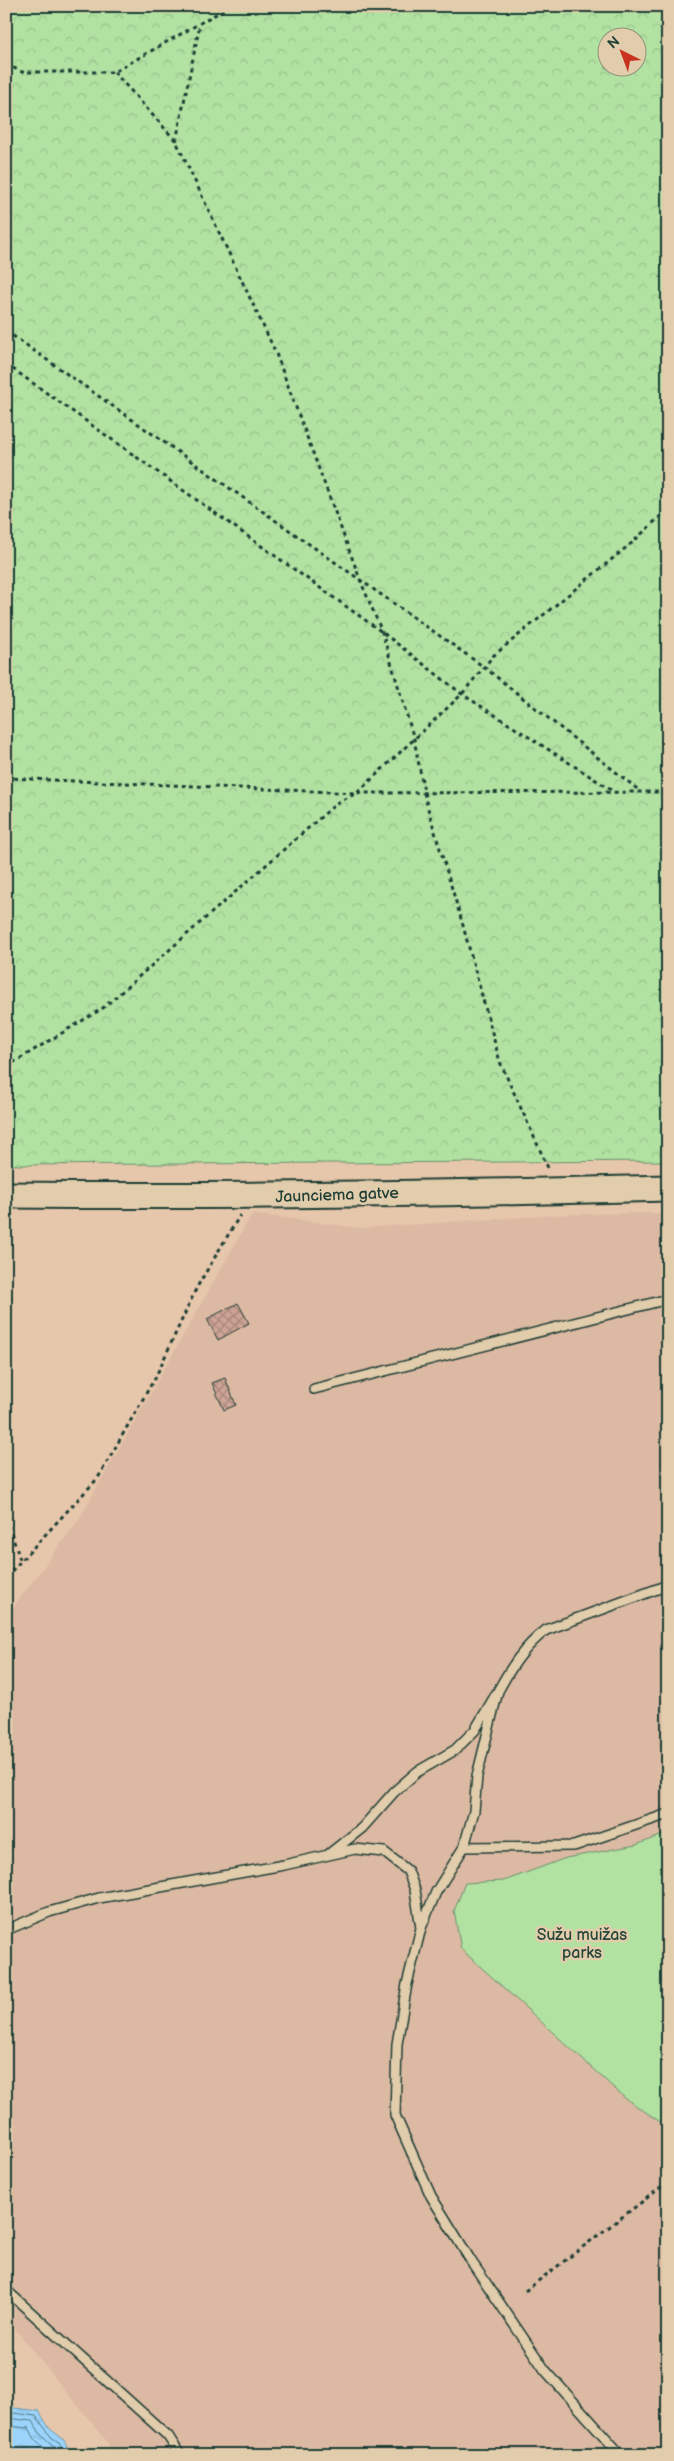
<svg xmlns="http://www.w3.org/2000/svg" width="674" height="2461" viewBox="0 0 674 2461" font-family="'Balsamiq Sans',sans-serif">
	<defs>
		<pattern id="forest-crowns" width="20" height="18" patternUnits="userSpaceOnUse" patternTransform="scale(1.25)"><rect width="20" height="18" fill="#b1e2a2"/><path d="M2 6a3 3 0 1 1 6 0M12 15a3 3 0 1 1 6 0" fill="none" stroke="#98c38c"/></pattern>
		<pattern id="water-ripples" width="26" height="14" patternUnits="userSpaceOnUse" patternTransform="scale(1.25)"><rect width="26" height="14" fill="#9cd4fc"/><path d="M2 4q2-2 4 0t4 0M15 11q2-2 4 0t4 0" fill="none" stroke="#86b7d9"/></pattern>
		<pattern id="building-cross-hatch" width="8" height="8" patternUnits="userSpaceOnUse" patternTransform="scale(1.25)"><rect width="8" height="8" fill="#cea496"/><path d="M0 0l8 8M0 8l8-8" fill="none" stroke="#a7877b"/></pattern>
	</defs>
	<rect width="100%" height="100%" fill="#e7c7ab"/>
	<filter id="ink" filterUnits="userSpaceOnUse"><feTurbulence type="fractalNoise" baseFrequency=".02" numOctaves="2"/><feDisplacementMap in="SourceGraphic" scale="10" xChannelSelector="R" yChannelSelector="G"/><feConvolveMatrix kernelMatrix="1 2 1 2 8 2 1 2 1" color-interpolation-filters="sRGB"/></filter>
	<g filter="url(#ink)">
		<path fill="#dcb9a3" d="M668,1213V2455H112L108,2443L6,2318V1617L78,1521L252,1214L361,1228L570,1214Z"/>
		<path fill="#b1e2a2" stroke="#68906b" d="M668,1833V2127L626,2099L461,1949L454,1911L465,1883L504,1881L566,1858L636,1845Z"/>
		<path fill="url(#forest-crowns)" stroke="#68906b" fill-rule="evenodd" d="M6,6H668V1161L6,1165ZM606,38H636V68H606Z"/>
		<path fill="url(#water-ripples)" stroke="#6a98ac" d="M6,2407L39,2411L49,2428L64,2440L71,2455H6Z"/>
		<g fill="none" stroke-linecap="round" stroke-linejoin="round">
			<path stroke="#517984" stroke-width="1" d="M6,2412L36,2416L52,2438L60,2442L66,2455
				M6,2418L33,2421L41,2435L55,2447L59,2455
				M6,2426L29,2428L35,2439L51,2455"/>
		</g>
		<path fill="url(#building-cross-hatch)" stroke="#1f3d34" d="M238,1303L249,1323L218,1340L207,1319Z
			M225,1378L236,1405L224,1410L212,1383Z"/>
		<g fill="none" stroke-linecap="round" stroke-linejoin="round">
			<g stroke="#1f3d34" stroke-width="12">
				<path id="service" d="M314,1389L668,1299
					M498,1691C511,1667 524,1647 546,1630L668,1585
					M464,1847L574,1846L668,1814
					M421,1928L407,1984L397,2044L395,2115L431,2196L471,2261L545,2370L621,2455
					M6,1930L49,1912L99,1898L284,1865L355,1849L384,1852L408,1871L415,1890L421,1928L436,1892L464,1847L474,1811L477,1776L498,1691L475,1730L455,1750L417,1772L394,1792L362,1828L329,1854
					M6,2290L168,2436L180,2455"/>
			</g>
			<g stroke="#1f3d34" stroke-width="29">
				<path id="secondary" d="M6,1195C227,1197 447,1194 668,1188"/>
			</g>
			<path stroke="#1f3d34" stroke-width="3" stroke-dasharray="4 4" stroke-linecap="butt" d="M6,64L22,72H114L230,6
				M114,72L176,141L275,351L361,582L382,632L414,739L426,802L462,922L500,1062L549,1170
				M176,141L200,24
				M6,331L484,667L641,792
				M6,364L382,632L462,694L613,791
				M6,778L357,793L668,792
				M6,1067L103,1008L338,802L357,793L462,694L493,656L633,542L668,509
				M6,1518L21,1562
				M6,1577L98,1478L156,1376L197,1287L240,1215
				M525,2291L668,2182"/>
			<use href="#service" stroke="#e1ccab" stroke-width="9"/>
			<use href="#secondary" stroke="#e1ccab" stroke-width="25"/>
		</g>
	</g>
	<g text-anchor="middle" stroke-width="5" stroke-linejoin="round" paint-order="stroke">
		<g font-size="16" fill="#1f3d34" stroke="#e1ccab">
			<text transform="translate(337 1194) rotate(-2)" y="6">Jaunciema gatve</text>
		</g>
		<g font-size="16" fill="#26453a" stroke="#e1ccab">
			<text x="582" y="1940">Sužu muižas<tspan x="582" dy="18">parks</tspan></text>
		</g>
	</g>
	<rect width="674" height="2461" fill="none" stroke="#e1ccab" stroke-width="25"/>
	<rect x="12" y="12" width="649" height="2436" fill="none" stroke="#1f3d34" stroke-width="2" filter="url(#ink)"/>
	<g transform="translate(622 52) rotate(318)"><circle r="24" fill="#e1ccab" stroke="#93937b"/>
	<path d="M0-4L9 19L0 12L-9 19Z" fill="#c8321e"/>
	<text y="-8" font-size="14" font-weight="bold" text-anchor="middle" fill="#1f3d34">N</text>
	</g>
</svg>
